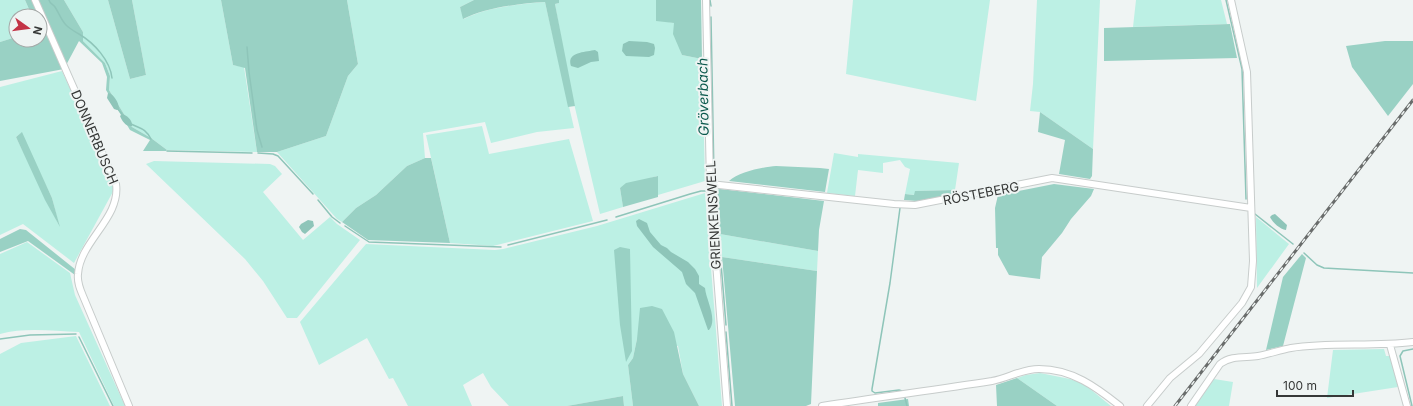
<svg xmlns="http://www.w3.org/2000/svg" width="1413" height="406" viewBox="0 0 1413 406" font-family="Inter,sans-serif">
	<rect width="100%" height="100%" fill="#eff4f3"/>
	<path fill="#bcf0e4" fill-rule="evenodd" d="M0,0H25L32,16H16V37L0,42Z
		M64,0H108L130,79L146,75L132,0H221L233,65L244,67L257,152L167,150L151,138L132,127L109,90L110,76L105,63L83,41V32Z
		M347,0H474L460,7L464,19C486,7 520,4 545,2L574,128L537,132L491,143L485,122L423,133L425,158L407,166L376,195L356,208L342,222L337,219L277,152L326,136L348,76L358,64Z
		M559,0H656V20L675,23L682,55L702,59L705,181L658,195L657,176L620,188L623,207L600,214L568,78L555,4L559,3Z
		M853,0H990L976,101L846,74Z
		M1037,0H1100L1093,149L1040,112L1030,111L1033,84Z
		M1136,0H1221L1227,24L1133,27Z
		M62,71L115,188L74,263L23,224L0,235V87ZM21,133L52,198L59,225L16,137Z
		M482,126L489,154L569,139L593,221L493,246L450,243L426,135Z
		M834,153L858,157V154L959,163L955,190L915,191V195L905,194L910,169L905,167L900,160L883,163V173L858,170L855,196L827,193Z
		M154,161L270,164L275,166L282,174L263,192L303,240L330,217L337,224L360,240L297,318H287L263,281L245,259L146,164Z
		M705,193L722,406H699L683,374L678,346L637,339L633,358L628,365L633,406H624L623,396L567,406H509L491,387L483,373L463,385L472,406H408L393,378L389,379L367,338L319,365L300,322L366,244L495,250L503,249L597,226Z
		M1256,217L1289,244L1257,288Z
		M720,234L818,251L817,271L722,257Z
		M27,242L70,273L75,295L125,406H114L79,332C53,331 25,327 0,334V254Z
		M76,336L110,406H0V354L21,343Z
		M1384,349L1386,356H1390L1398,387L1327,398L1333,350Z
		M1040,373L1070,379L1084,384L1111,406H1057L1017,378L1026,375Z
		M1214,379L1233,382L1229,406H1195Z"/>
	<path fill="#99d1c4" d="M25,0H64L83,32V41L105,63L110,76L109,90L132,127L151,138L167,150L166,151H143L150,140L130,130L106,90L107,77L102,63L79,41L64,69L0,81V42L16,37V40H40V16H32Z
		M108,0H132L146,75L130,79Z
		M221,0H347L358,64L348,76L326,136L277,152H257L245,68L233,65Z
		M474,0H559V3L555,4L575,106L568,107L545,2C521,3 485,8 463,19L460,7Z
		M656,0H701L702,59L682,55L673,34L674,23L656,21Z
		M1230,24L1237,58L1104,61V28Z
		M1385,41H1413V84L1388,116L1352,67L1346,46Z
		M1040,112L1093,149L1092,176L1090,179L1059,174L1065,140L1038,132Z
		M22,132L52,198L60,227L45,200L16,137Z
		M425,158H431L450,243L368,240L342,222L356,208L376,195L407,166Z
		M776,166L820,168L829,169L825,192L729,181C739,172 763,167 776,166Z
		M658,176V197L623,207L620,188L626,183Z
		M1054,184L1094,189L1091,196L1071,219L1062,233L1042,257L1040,279L1009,275L998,255V248H996L995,208L998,195Z
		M720,189L824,201L819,230L818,251L720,234L717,190Z
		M955,190L954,194L917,201L904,200L905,194L914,195L915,191Z
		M20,229L26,230L76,270L75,275L28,241L0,252V239Z
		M620,247L630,249L632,351L626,362L620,325L614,250Z
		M1302,254L1306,258L1283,346L1266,350L1283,277Z
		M722,257L817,271L811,404L806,406H735Z
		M652,306L662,309L674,332L683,374L699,406H633L628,365L633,358L637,339L640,308Z
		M1017,378L1057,406H997L996,385Z
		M623,396L624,406H567Z
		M908,399L909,406H878V403Z"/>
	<path fill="#8ec5b9" d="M629,41L647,42L654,44L655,48L654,55L649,57L626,56L622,51L623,44Z
		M595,50L598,52L599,61L591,62L578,68L571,66C566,52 586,52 595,50Z
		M108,93C114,94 119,103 119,109L117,110L114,109L107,98Z
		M122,114C127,115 133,121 132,126C126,127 122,121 120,116Z
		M1275,214L1287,225L1286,230C1280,229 1273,223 1270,217L1272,215Z
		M639,219L647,223L650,232L661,245L667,248L671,252L688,262L695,269L699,276V284L705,288C706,300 718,319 709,330H708L695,293L686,284L682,272L653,247L637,226L636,221Z
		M308,220L313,221L314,226L305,234L302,232L299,227L301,224Z"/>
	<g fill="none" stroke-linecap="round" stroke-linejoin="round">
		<path stroke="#8ec5b9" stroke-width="1.5" d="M49,0C50,4 53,4 55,7C59,13 61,20 66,25C70,29 74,31 79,34C94,43 110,60 112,78
			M710,0L711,6
			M1226,0L1242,69L1246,199
			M711,17L714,177
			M247,47L249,72L257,130L262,147
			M117,108L122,114
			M131,124C141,129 145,128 151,139
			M167,151L252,153
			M258,153L273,154L278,156L313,194
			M715,189L726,325
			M318,200L332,217L340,223
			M900,208L890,283L872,389V391L875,393L899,390L902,391
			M1255,214L1293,244
			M616,217L690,194L701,191H707
			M345,226L369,242L501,247
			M508,245L607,220
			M1304,253L1317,265L1324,268L1413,273
			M726,332L732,406
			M79,337L113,406
			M0,339L30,335L76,334
			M905,398L907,406
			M1412,406L1400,356L1403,351L1413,349"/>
		<g stroke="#c7cccb" stroke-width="8">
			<path id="minor" d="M35,0L116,184C121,218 80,241 78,274C77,282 80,289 83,296L129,406
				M706,0L710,184L727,406
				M710,184L894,204L915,205L1052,178L1251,208
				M1390,345L1407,406
				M822,406C879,397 935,390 992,381C1008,378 1022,369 1039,369C1072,369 1096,387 1120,406
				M1147,406L1170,378L1199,354L1242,303L1251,287L1253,261L1247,72L1231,0
				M1191,406L1220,364C1231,355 1246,358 1258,356C1269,354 1280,350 1291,348C1330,342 1373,347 1413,342"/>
		</g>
		<use href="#minor" stroke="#fff" stroke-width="6"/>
		<g stroke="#696c6b" stroke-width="3">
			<path id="rail" d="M1175,406L1413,100"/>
		</g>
		<use href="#rail" stroke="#eff4f3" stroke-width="1.5" stroke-dasharray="4.5" stroke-linecap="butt"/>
	</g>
	<g text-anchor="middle" stroke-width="4" stroke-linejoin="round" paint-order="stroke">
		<g font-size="13" fill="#363837" stroke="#eff4f3">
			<text transform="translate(95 137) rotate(67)" y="5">DONNERBUSCH</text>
			<text transform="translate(981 193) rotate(-11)" y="5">RÖSTEBERG</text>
			<text transform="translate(713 215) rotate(-93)" y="5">GRIENKENSWELL</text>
		</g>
		<g font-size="14" font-style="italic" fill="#0b594d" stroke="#eff4f3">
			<text transform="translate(703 97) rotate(-91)" y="5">Gröverbach</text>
		</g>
	</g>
	<g transform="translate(28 28) rotate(104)"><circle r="19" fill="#eff4f3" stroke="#a5a9a8"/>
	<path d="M0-3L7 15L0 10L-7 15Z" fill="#c33346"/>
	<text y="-6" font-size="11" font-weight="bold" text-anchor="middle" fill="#363837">N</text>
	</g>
	<path d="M1277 390v6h76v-6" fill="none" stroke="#363837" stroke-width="2"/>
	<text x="1283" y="390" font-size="12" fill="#363837" stroke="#eff4f3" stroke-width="3" paint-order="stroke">100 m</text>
</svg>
